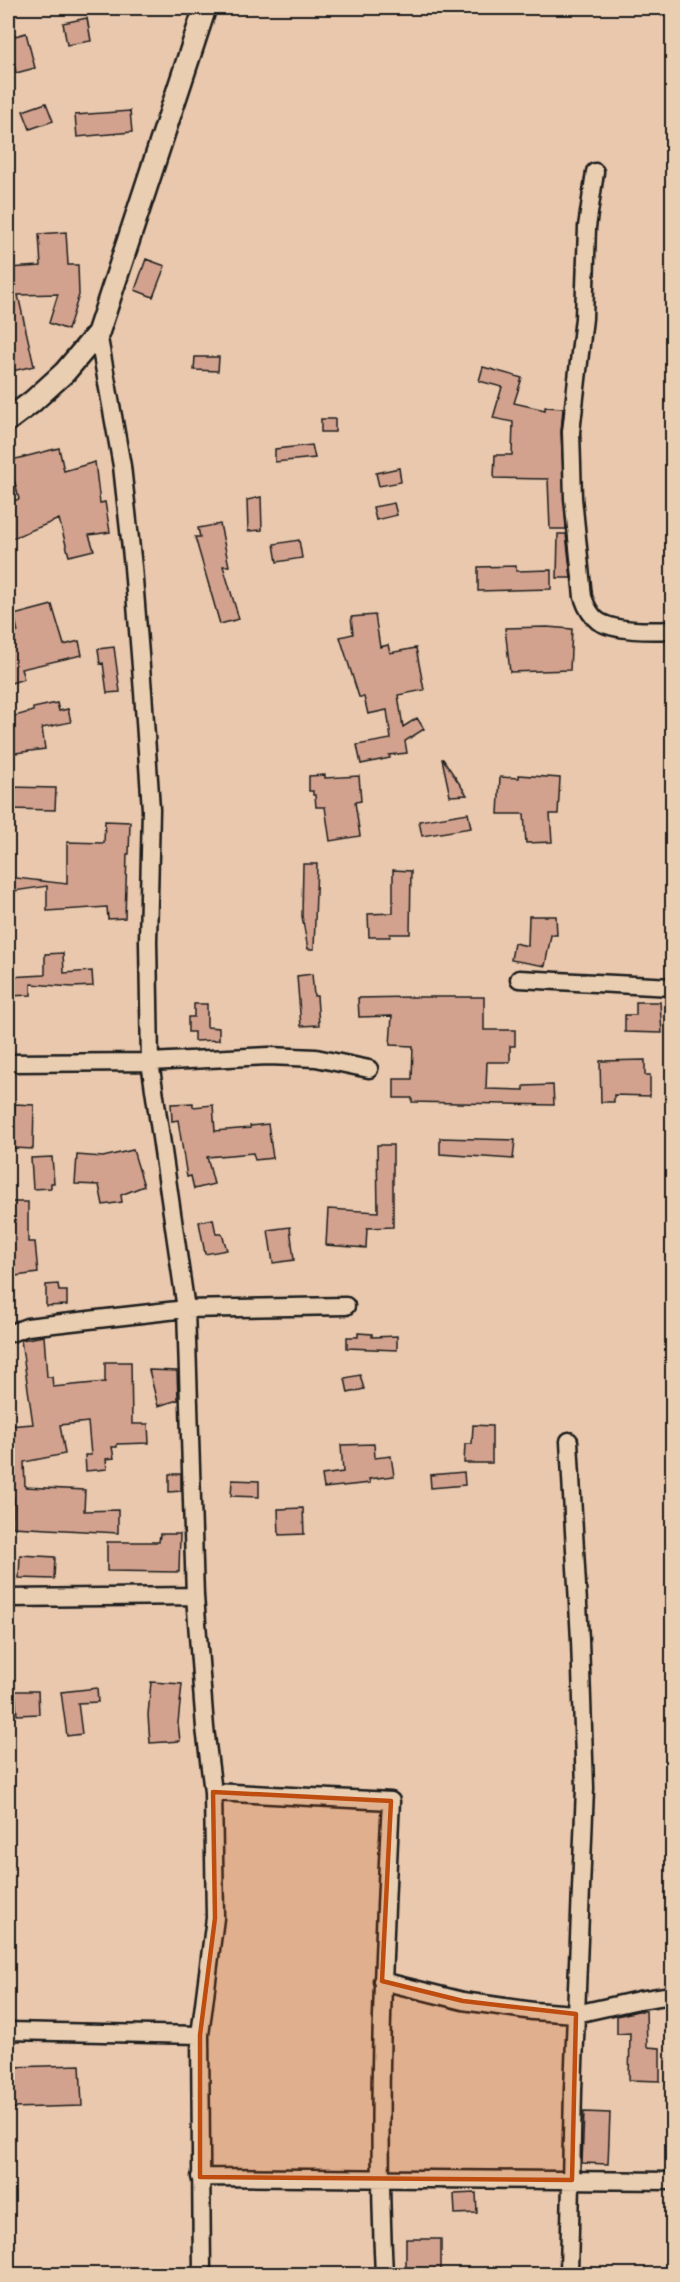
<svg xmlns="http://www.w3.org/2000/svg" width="680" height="2282" viewBox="0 0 680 2282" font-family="Pangolin,sans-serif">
	<rect width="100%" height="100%" fill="#e9c8ad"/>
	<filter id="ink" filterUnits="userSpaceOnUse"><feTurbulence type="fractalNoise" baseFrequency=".0167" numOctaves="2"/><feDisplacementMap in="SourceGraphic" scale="12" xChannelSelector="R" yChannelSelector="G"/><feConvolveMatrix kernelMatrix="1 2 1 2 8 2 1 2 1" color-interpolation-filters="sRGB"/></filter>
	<g filter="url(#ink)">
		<path fill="#d2a28e" stroke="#1c1c1c" stroke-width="1.5" d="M87,18L91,41L67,45L63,23Z
			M26,33L35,68L16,73L8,38Z
			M46,103L53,121L30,129L23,111Z
			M130,111L132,132L77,137L75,115Z
			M66,232L68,265H78L79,295L68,330L49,323L58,294L18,295L34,366L8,372V268L41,266L39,234Z
			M146,259L165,266L153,297L135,290Z
			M195,357H219L218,371L194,370Z
			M483,367L522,378L514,403L545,410V407L563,408L561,432L566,529H550L548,479L494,478L495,455H512L513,422L493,418L502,387L479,381Z
			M321,419H335V432H321Z
			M312,445L315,458L275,462V449Z
			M59,448L64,471L95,462L100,503L105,502L110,532L89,535L94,550L69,556L59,519L8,540V503L19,499L13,475L8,476V461Z
			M399,468L401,482L379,486L376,473Z
			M261,497L262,530L248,531L247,500Z
			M394,503L397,515L376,520L373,507Z
			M220,524L229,566H223L239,619L220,624L195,537H200L198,528Z
			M558,534H566L571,578H557Z
			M299,540L302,558L277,562L274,544Z
			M516,566V571L551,570V589L478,591V567Z
			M52,605L64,645L79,641L82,655L21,669L24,679L8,684V634L18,632L14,615Z
			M375,615L380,647L388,645L390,653L416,648L424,690L398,695L403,727L417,718L424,729L405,741L407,753L389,755L390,758L361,764L357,745L391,739L387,710L368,714L364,697H359L340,637L353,634L351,617Z
			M547,627L572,629L570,670L510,672L505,628Z
			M114,647L120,692L107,693L103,663L100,664L98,649Z
			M57,703L59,711L68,709L71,722L42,728L45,749L8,754V718L33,711V708Z
			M442,759H443L467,795L450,796Z
			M325,775V778L359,776L361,801L355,802L360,836L330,841L325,807H316L315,795H313V791H309V776Z
			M519,775L560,778L558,814H550L552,842L526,843L524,814H498L500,777L519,778Z
			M8,787L56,788L55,810L8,809Z
			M468,813L471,828L422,836L419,821Z
			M105,821L130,822L129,854H127L125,918L108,919L107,907L47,911V886L8,892V877L67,884V842L104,843Z
			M303,864H317L314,949H308L302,916Z
			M393,870L411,871L410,934H390V937H369L368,914L393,913Z
			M529,916H556L557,935H551L545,966L511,960L514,943L528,946Z
			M63,953L64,973L92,971L93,986L73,987L31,984V995L9,996L8,977L45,975V954Z
			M312,974L314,996H317L319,1025L301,1026L297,976Z
			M411,997H484V1030H515V1046H510V1062H487L486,1089L524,1090V1086L553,1085L554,1105L412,1102V1098H394V1079H412L413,1046L390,1045L392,1016L359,1017L358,998Z
			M636,1002H660L662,1033L625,1032V1015H636Z
			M194,1004H207V1027L219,1028V1040L194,1041V1032H188V1017H194Z
			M645,1060V1075H650V1096L614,1095V1102H601L600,1061Z
			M193,1103V1107L213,1105L215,1131L250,1128V1126L268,1124L273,1158L255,1160L253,1153L207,1157L214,1184L194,1189L191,1176L187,1177L178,1120L172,1121L171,1104Z
			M15,1104L34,1105L33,1149L13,1148Z
			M440,1138L515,1140L513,1159L440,1154Z
			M377,1145H393V1227L367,1228L366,1248L326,1245L328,1209L378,1212Z
			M133,1150L144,1186L121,1195L122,1202L103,1205L99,1185L75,1184L77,1155L103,1157Z
			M52,1157L54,1183H51V1188L33,1189L31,1158Z
			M8,1202H28V1242H35L38,1273L8,1277Z
			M213,1219L216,1234H222L227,1250L205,1254L199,1222Z
			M290,1227L294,1260L273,1263L268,1230Z
			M58,1284L59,1291H67V1305L46,1306V1285Z
			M358,1333L372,1334V1337L397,1336V1350L347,1348V1337H358Z
			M44,1336L47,1377H52L53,1387L105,1382V1362H131L132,1424H148L149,1443L117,1444V1447H112L114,1458L106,1459L107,1469L86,1471L85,1455H91L88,1422L60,1425L65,1454L24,1462L25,1487L85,1490L84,1511L118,1510V1533L13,1527L14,1497H10L8,1426L33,1424L21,1340Z
			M149,1370L177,1371L178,1400L158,1406Z
			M360,1375L364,1389L348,1393L345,1378Z
			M473,1425L492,1426V1463H464L465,1444H472Z
			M374,1444L375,1458L391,1456L394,1476L369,1479L370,1483L324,1488L322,1475L343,1472L341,1445Z
			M464,1472L465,1485L431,1488L430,1475Z
			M169,1474H181V1491L169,1492Z
			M232,1480L259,1481V1497L231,1496Z
			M303,1508L304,1534L279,1535L278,1509Z
			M160,1534H180L179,1572L107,1571V1542H159Z
			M20,1555L55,1557L54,1579L19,1578Z
			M151,1682L182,1684L178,1723L180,1741L150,1743L148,1715Z
			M97,1688L98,1702L78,1703L82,1734L67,1736L61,1692Z
			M15,1691H38L39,1714L17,1715Z
			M638,2011H646L647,2047L660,2048V2081L629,2080L630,2033L617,2034V2016Z
			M80,2065L82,2106L12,2108L11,2067Z
			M584,2112L610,2113L608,2164L582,2163Z
			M476,2193L477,2213L455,2214L454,2194Z
			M406,2239H441V2274H406Z"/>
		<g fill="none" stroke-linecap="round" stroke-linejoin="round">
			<g stroke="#1c1c1c" stroke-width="21">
				<path id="minor" d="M595,172L587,227L584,318L571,432L573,498L583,597C586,606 590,615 598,621C615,632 652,631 672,630
					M98,333L122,466L133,567L143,692L151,809L148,941L150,1062L186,1309L195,1596L205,1728L213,1792L215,1918L200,2035L202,2274
					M519,979L672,987
					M8,1063L150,1062L269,1056L316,1058L369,1069
					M8,1334L27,1327L186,1309L346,1306
					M569,1441L580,1640L585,1788L573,2090L569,2274
					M8,1598L195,1596
					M213,1792L391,1801C383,1959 376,2116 384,2274
					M382,1981L463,2001L533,2011L576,2014L639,2000L672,1995
					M8,2031L200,2035
					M200,2177L672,2181"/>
			</g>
			<g stroke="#1c1c1c" stroke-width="26">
				<path id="tertiary" d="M8,420L32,402L65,372L98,333L205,8"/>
			</g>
			<use href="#minor" stroke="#eaceb1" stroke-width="16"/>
			<use href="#tertiary" stroke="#eaceb1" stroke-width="21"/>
		</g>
	</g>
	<path fill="#bf4d0f" fill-opacity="0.2" stroke="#bf4d0f" stroke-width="4.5" stroke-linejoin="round" d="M213,1792L391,1801L382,1981L463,2001L576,2014L572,2180L200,2177V2035L215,1918Z"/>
	<rect width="680" height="2282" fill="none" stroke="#eaceb1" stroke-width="30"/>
	<rect x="15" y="15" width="650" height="2252" fill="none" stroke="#1c1c1c" stroke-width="2" filter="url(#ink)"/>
</svg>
